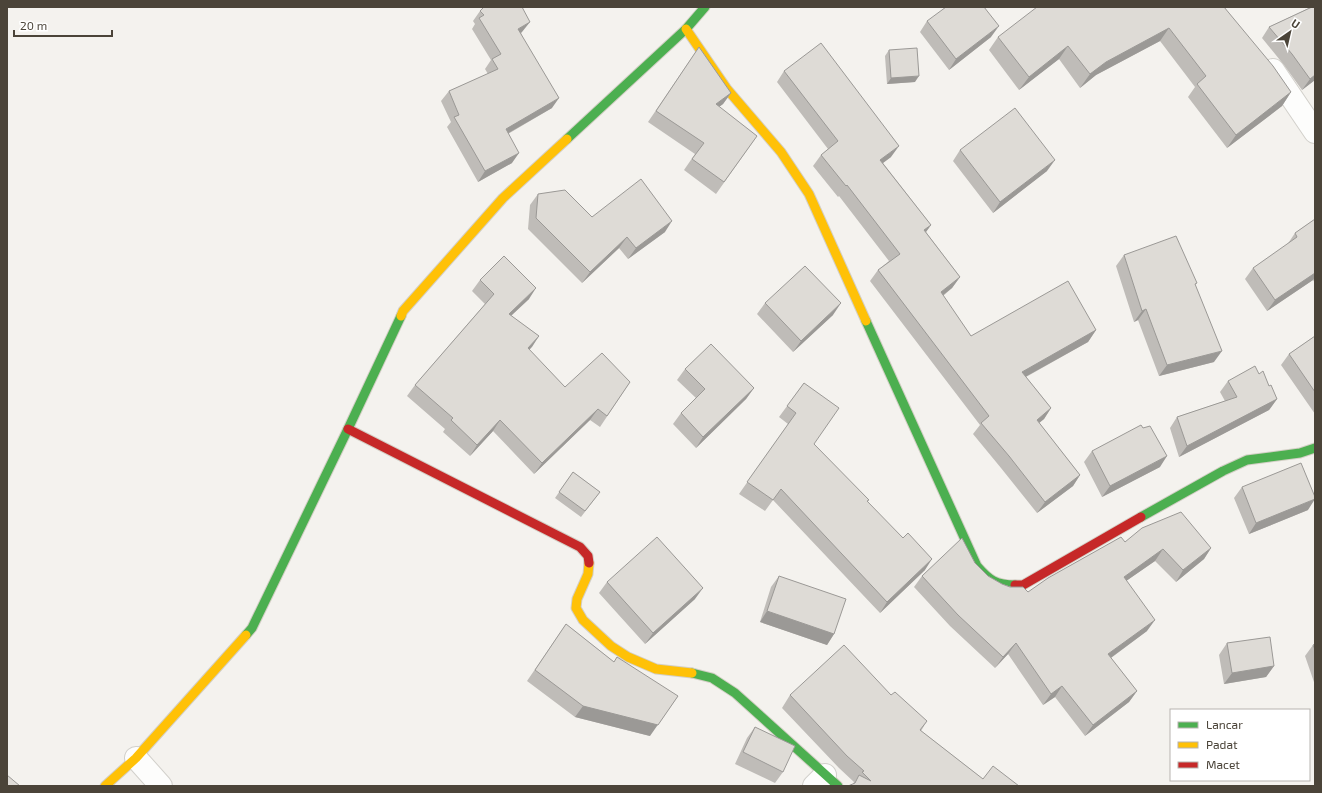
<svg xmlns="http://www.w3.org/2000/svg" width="1322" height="793" viewBox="0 0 1322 793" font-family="'Exo 2',sans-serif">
	<rect width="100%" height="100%" fill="#f4f2ee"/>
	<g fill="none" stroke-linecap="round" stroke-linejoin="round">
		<g stroke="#d2d0cb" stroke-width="24">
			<path id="street" d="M1273,70L1315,132
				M136,758L161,786
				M814,786L825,775"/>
		</g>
		<g stroke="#d3cfc5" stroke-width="11">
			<path id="fast" d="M567,139L686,29L705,7
				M866,321L977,566C989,580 996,585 1015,585
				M1141,517L1223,471L1247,460L1300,453L1315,448
				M246,635L252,628L348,429L401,316
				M692,673L712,678L735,693L838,786"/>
		</g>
		<g stroke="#d3cfc5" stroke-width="11">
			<path id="slow" d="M686,29L727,89L781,152L809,194L866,321
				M401,316L403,311L503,198L567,139
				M589,563L588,574L577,599L576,608L583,620L611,646L628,657L656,669L692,673
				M105,786L136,758L246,635"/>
		</g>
		<g stroke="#d3cfc5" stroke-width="11">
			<path id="jam" d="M348,429L580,547L588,556L589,563
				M1015,585H1023L1141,517"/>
		</g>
		<use href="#street" stroke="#fdfdfc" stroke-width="22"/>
		<use href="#fast" stroke="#4caf50" stroke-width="9"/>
		<use href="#slow" stroke="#ffc107" stroke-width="9"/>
		<use href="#jam" stroke="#c62828" stroke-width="9"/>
	</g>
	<path fill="#bfbcb8" d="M1224,7L1291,92L1282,106L1227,148L1188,97L1195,87L1160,41L1096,75L1080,88L1059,59L1019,90L989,50L998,37Z
		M1311,7H1315V80L1302,90L1284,65L1262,38L1269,27Z
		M480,11L522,32L521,33L552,108L508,134L512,163L478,182L447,127L451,122L441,101L449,91L488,74L485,69L491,60L472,29L475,24L473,21Z
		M927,21L991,37L949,70L920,32Z
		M699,47L731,93L723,104L719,107L757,136L716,194L684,170L695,154L648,122Z
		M889,50L915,82L887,84L885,56Z
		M784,71L891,157L883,163L931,225L926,232L960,277L952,288L943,296L971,336L1096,330L1088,342L1026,377L1051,408L1044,419L1039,423L1080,475L1073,486L1037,513L1001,468L973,434L980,425L870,281L878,270L889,261L839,196L838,197L813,166L821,155L828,149L777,82Z
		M960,150L1047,171L993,213L953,161Z
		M538,194L592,217L665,232L628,259L619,248L582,283L528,229L530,205Z
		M1315,219V283L1313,280L1267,311L1245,279L1253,268L1287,245L1295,233Z
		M1124,255L1197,283L1195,285L1214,362L1159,376L1138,320L1134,322L1116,266Z
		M480,280L529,299L511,316L539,336L529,350L565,387L630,382L600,427L590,420L534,474L493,431L470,456L443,432L445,429L407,396L415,385L485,304L472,291Z
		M765,303L833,315L793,352L757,314Z
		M1315,336V414L1281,365L1289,354Z
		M685,369L754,388L746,399L696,448L673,424L681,413L696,398L677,380Z
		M1259,374L1269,386L1277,399L1269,410L1179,457L1170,428L1177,417L1225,401L1220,392L1228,381Z
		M804,383L814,444L867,502L925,570L880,613L773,500L765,511L739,494L788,424L779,417Z
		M1092,451L1160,467L1102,497L1084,462Z
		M573,472L600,492L581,517L555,498Z
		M1242,487L1308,510L1249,534L1234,498Z
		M1125,542L1211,548L1204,559L1176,582L1155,561L1126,581L1147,631L1111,658L1137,691L1129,702L1085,736L1055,697L1043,705L1008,654L995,668L950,626L914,587L922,576L975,563L988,576L1002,584L1028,592Z
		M779,576L834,634L827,645L760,622L771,587Z
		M607,582L695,599L645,644L599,593Z
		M566,624L614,662L617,657L650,736L575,717L527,681Z
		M1227,643L1274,666L1266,677L1224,684L1219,655Z
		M1315,644V685L1305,656L1313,645Z
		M790,695H891L927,721L921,731L983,779L853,784L854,782L839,768L782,708Z
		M755,727L783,772L775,783L735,764L747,738Z"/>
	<path fill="#9b9996" d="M530,22L522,32L511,39L518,29Z
		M999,26L991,37L949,70L956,59Z
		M1169,28L1160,41L1096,75L1080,88L1090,74L1106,62Z
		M1068,46L1059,59L1019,90L1029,77Z
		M1315,75V80L1302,90L1310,79Z
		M919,76L915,82L887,84L891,78Z
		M1291,92L1282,106L1227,148L1236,135Z
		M731,93L723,104L708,115L716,104Z
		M559,98L552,108L498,139L506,129Z
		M899,146L891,157L872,171L880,160Z
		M519,153L512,163L478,182L485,171Z
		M1055,160L1047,171L993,213L1000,202Z
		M672,221L665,232L628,259L636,248Z
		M931,225L923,236L924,230Z
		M627,237L619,248L582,283L590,272Z
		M1315,273V277L1313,280L1267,311L1275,300Z
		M960,277L952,288L933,303L941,292Z
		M536,288L529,299L501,325L509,314Z
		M841,303L833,315L793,352L801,341Z
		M1146,309L1138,320L1134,322L1142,311Z
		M1096,330L1088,342L1014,383L1022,372Z
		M539,336L532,347L520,359L528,348Z
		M1222,351L1214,362L1159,376L1167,365Z
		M754,388L746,399L696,448L703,437Z
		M1277,399L1269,410L1179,457L1187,446Z
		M1051,408L1044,419L1029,431L1037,420Z
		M598,409L590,420L534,474L542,463Z
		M500,420L493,431L470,456L477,445Z
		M1167,456L1160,467L1102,497L1110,486Z
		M1080,475L1073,486L1037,513L1045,502Z
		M1315,499L1308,510L1249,534L1256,523Z
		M1211,548L1204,559L1176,582L1183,570Z
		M1163,549L1155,561L1116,588L1124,577Z
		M932,559L925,570L880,613L887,602Z
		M703,588L695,599L645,644L653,633Z
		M767,611L834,634L827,645L760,622Z
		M1155,620L1147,631L1101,665L1108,654Z
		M1016,643L1008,654L995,668L1003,657Z
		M1274,666L1266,677L1224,684L1232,673Z
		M1062,686L1055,697L1043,705L1051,694Z
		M1137,691L1129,702L1085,736L1093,725Z
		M678,696L650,736L575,717L583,706Z"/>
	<path fill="#dedbd6" stroke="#9b9996" d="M484,7H522L530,22L518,29L559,98L506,129L519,153L485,171L454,117L459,115L449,91L498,69L492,59L501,54L479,18L484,15L480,11Z
		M946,7H984L999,26L956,59L927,21Z
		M1037,7H1224L1273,66L1291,92L1236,135L1197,84L1206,76L1169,28L1106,62L1090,74L1068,46L1029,77L998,37Z
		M1312,7H1315V75L1310,79L1292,54L1269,27Z
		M821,43L899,146L880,160L931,225L924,230L960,277L941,292L971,336L1068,281L1096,330L1022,372L1051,408L1037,420L1080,475L1045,502L1009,456L981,423L989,416L878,270L900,254L847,185L846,186L821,155L838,141L784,71Z
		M699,47L731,93L716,104L757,136L724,182L692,159L704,143L656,111Z
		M917,48L919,76L891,78L889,50Z
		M1015,108L1055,160L1000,202L960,150Z
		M641,179L672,221L636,248L627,237L590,272L536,218L538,194L565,190L592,217Z
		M1315,219V273L1275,300L1253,268L1297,237L1295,233Z
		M1176,236L1197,283L1195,284L1222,351L1167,365L1146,309L1142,311L1124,255Z
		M504,256L536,288L509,314L539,336L528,348L565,387L602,353L630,382L607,416L598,409L542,463L500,420L477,445L451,420L453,418L415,385L494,294L480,280Z
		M805,266L841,303L801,341L765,303Z
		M1315,336V392L1289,354Z
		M711,344L754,388L703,437L681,413L705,389L685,369Z
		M1255,366L1259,374L1263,371L1269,386L1271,385L1277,399L1187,446L1177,417L1237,397L1228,381Z
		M804,383L839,408L814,444L869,500L867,501L903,538L908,533L932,559L887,602L781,489L773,500L747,482L796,413L787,406Z
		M1141,425L1143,428L1150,426L1167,456L1110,486L1092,451Z
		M1301,463L1315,497V499L1256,523L1242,487Z
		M573,472L600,492L585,511L559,492Z
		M1181,512L1211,548L1183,570L1163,549L1124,577L1155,620L1108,654L1137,691L1093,725L1062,686L1051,694L1016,643L1003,657L958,615L922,576L962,538L975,563L988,576L1002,584L1010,587H1023L1028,592L1048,578L1121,537L1125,542L1142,528Z
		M657,537L703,588L653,633L607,582Z
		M779,576L846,599L834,634L767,611Z
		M566,624L614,662L617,657L678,696L658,725L583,706L535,670Z
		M1270,637L1274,666L1232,673L1227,643Z
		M1315,644V650L1313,645Z
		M844,645L891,695L895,692L927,721L920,730L983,779L993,766L1019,786H848L855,783L859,775L871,781L862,772L864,771L847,756L790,695Z
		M755,727L795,746L783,772L743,752Z
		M7,775L20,786H7Z"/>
	<rect width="1322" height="793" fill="none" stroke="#4b4439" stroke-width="16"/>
	<rect x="1170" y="709" width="140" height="72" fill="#ffffff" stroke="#b7b4b0"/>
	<rect x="1178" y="722" width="20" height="6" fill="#4caf50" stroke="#b7b4b0"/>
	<text x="1206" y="729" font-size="12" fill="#4b4439">Lancar</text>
	<rect x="1178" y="742" width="20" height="6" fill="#ffc107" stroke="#b7b4b0"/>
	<text x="1206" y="749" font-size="12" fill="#4b4439">Padat</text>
	<rect x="1178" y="762" width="20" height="6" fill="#c62828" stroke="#b7b4b0"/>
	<text x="1206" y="769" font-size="12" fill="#4b4439">Macet</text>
	<g transform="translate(1290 32) rotate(34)" stroke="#ffffff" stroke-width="3" paint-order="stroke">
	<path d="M0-3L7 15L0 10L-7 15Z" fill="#4b4439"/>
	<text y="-6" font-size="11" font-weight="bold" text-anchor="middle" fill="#4b4439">U</text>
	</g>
	<path d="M14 30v6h98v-6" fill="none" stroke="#4b4439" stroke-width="2"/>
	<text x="20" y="30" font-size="12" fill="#4b4439" stroke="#ffffff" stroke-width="3" paint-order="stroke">20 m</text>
</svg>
